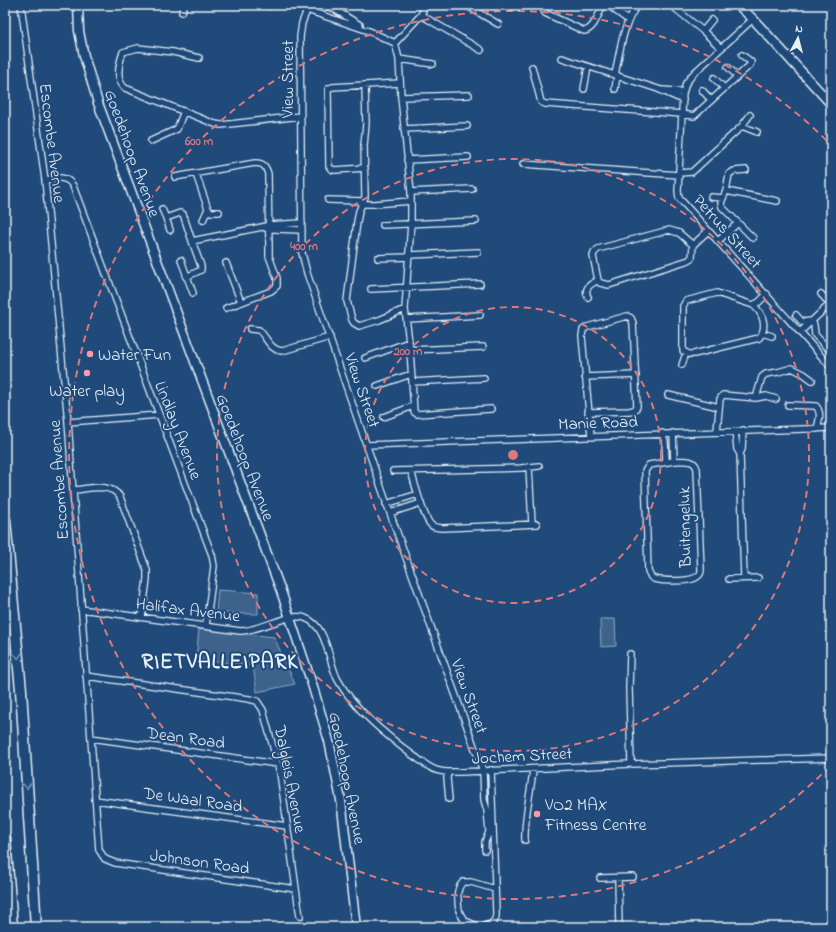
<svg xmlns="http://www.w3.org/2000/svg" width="836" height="932" viewBox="0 0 836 932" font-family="'Indie Flower',sans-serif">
	<rect width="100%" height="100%" fill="#1f4a7a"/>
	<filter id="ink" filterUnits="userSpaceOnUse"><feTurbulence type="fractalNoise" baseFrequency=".025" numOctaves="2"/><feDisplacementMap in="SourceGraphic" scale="8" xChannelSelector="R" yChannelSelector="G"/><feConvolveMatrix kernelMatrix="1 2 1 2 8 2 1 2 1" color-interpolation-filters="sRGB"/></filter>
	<g filter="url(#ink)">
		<path fill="#3c628c" stroke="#92aac2" d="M218,590L258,593V614L216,613Z
			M600,619H615L616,646L601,647Z
			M199,629L274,637L295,684L257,692L253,666L196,659Z"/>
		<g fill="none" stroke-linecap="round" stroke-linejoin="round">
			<g stroke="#e8f1f8" stroke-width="8">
				<path id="street" d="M21,5L45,180L68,422L99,850L105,859L115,863L296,889
					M309,5L302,23L300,37L302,253L307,273L390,513L483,771L484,800L487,810L489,832L485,842V850
					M324,5L334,9L360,25
					M466,5L498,24
					M545,5L544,11L545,13L584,31C594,30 599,13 603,5
					M608,5L628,20
					M671,5L703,31L721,48
					M269,6L271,5
					M307,10L369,31L395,43
					M182,12L184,5
					M421,15L481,50
					M753,19L694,73L686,83L683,93L678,191L679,198L831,367
					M703,31L712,20
					M395,43L399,59L401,97L411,192V223L405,309L410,350L414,412L417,414L491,409
					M395,43L421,15L425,5
					M199,58L173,52L138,48L123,52C119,64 115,79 125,88L215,124L221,125L301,116
					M562,58L658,89L683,100
					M399,59L433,64
					M532,67L541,102L545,104L682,114L694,116L750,65L751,62L742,55
					M728,67L737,76
					M615,75C619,55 624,19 638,5
					M714,78L724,88
					M584,89L588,67
					M615,89L617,75
					M662,90L675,91L683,93
					M702,90L711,100
					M401,97L469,95
					M742,126L750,115
					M404,129L467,126
					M151,141L177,129L184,111
					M407,160L468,157
					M523,164L679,175
					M365,168L335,170L331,169L329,166L328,89L332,87L400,83
					M679,173L692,172L742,126L757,132
					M196,174L208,209L211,212H219
					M175,177L255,163C263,163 266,166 268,174L269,248V256L277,278V286L271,291L226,308
					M45,180C57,178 66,175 73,186L212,555L214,566L206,626
					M726,191L729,174L734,171L746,170
					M411,192L472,189
					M711,197L723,198
					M328,200L363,201
					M362,204L365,197L364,145L366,124L365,85
					M162,209L166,218L180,213L183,214L192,241L262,227L268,225L302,223
					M166,218L170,230
					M203,220L208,209
					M383,225L476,221
					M265,228L274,229L302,230
					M753,238L722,207L721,203L726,191L777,201
					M718,241L738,223
					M693,245L679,233L669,230L598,249L594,253L593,256L598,280L600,283L609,285L689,260L692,257L693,245L708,231
					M410,255L478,252
					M378,258L409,257
					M181,260L193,293
					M226,263L241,302
					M186,277L201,270V266L192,241
					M371,289L480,284
					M821,294L830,304
					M588,297C583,288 591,284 598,280
					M753,305C763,313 768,327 759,338L694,354H689L683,351V306L686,301L717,293L753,305L759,302L767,294
					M405,309L379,320L359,326L354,323L352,320L347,301L357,222L359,211L362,204H374L411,201
					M796,315L802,322L812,321L814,325L815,335L831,352
					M407,319L480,315
					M250,329L259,330C267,338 270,350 282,351L330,337
					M800,332L831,303
					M762,333L772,336
					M410,350L483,347
					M365,358L409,342
					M682,365L686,353
					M585,377L636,375
					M412,382L484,378
					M377,386L411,374
					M668,395L719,407
					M756,398L766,396L776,399
					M788,405L816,406C822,413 819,420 817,429
					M588,412L629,411L634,410L637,407L633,323L631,318L627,316L587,327L583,330L582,336L591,436
					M384,417L413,406
					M68,422L159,415
					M743,430L742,449L740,454L744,578
					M717,431L720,399L723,395L756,398L762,377L766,374L778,372L792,368L804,374L812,380
					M735,431L737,449L740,454
					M662,433L665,442L666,462
					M673,433L674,461
					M367,445L831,428
					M674,461C682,461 695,458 697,469L701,569C701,571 701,574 699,575C693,583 663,581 654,579L651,577L648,571L645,471L649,465Z
					M529,467L532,524
					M393,471L521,468L539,466
					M411,471C415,484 423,517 431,525C435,528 439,528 443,528L537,524
					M73,490C88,489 111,482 120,497L147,570V579L142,617
					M386,504L418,494
					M390,513L421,503
					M729,579L758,578
					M81,609L240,631C260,631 290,612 305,618C328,626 328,662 338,680C354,709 385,734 411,754C419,759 427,767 436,770C444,773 453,772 461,772L631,764L831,758
					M630,654L629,688L631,764
					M86,676L249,699L257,701L263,710L280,773L298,903L300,916
					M91,738L278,764
					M491,770L496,913C496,917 496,920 493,922C486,930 468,925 462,917C459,913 458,905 458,899C457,893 458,887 463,882H471L495,889
					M448,772L447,778L449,799
					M95,800L287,826
					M525,840C524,816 531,793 533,769
					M600,878L633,877
					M618,878L619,927"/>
			</g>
			<g stroke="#e8f1f8" stroke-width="11">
				<path id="secondary" d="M78,5L79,31L84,56L98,103L281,591L312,684L329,741L341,800L356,927
					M738,5L753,19L831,104"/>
			</g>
			<g stroke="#e8f1f8" stroke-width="13">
				<path id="highway" d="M5,520L21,690L36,927
					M5,838L12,927"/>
			</g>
			<use href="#street" stroke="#1f4a7a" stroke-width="5.5"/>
			<use href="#secondary" stroke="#1f4a7a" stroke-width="8"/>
			<use href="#highway" stroke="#1f4a7a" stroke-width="10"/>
		</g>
		<defs><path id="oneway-chevron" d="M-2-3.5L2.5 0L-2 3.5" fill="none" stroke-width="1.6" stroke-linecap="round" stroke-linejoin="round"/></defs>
		<g stroke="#6f8dac">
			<use href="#oneway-chevron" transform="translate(18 656) rotate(85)"/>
			<use href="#oneway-chevron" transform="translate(27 786) rotate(86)"/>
		</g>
	</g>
	<g fill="none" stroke="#dd787b" stroke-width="2" stroke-dasharray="7 5">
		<circle cx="513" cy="455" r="148"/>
		<circle cx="513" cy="455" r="296"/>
		<path d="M830 766A444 444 0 1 1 830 144"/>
	</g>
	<g fill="#ff9aa2" stroke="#1f4a7a" stroke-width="1.5">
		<circle cx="90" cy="354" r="4"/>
		<circle cx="87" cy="373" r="4"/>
		<circle cx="537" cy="814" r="4"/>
	</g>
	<g text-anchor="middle" stroke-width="4" stroke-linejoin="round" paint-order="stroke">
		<g font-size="17" fill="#e8f1f8" stroke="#1f4a7a">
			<text transform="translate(287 79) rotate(-90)" y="6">View Street</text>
			<text transform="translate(53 143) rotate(83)" y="6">Escombe Avenue</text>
			<text transform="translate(133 153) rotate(70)" y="6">Goedehoop Avenue</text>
			<text transform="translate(728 231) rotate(48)" y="6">Petrus Street</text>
			<text transform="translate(363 390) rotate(71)" y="6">View Street</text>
			<text transform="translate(598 422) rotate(-2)" y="6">Manie Road</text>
			<text transform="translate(179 430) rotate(69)" y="6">Lindlay Avenue</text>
			<text transform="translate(246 457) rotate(69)" y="6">Goedehoop Avenue</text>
			<text transform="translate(58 480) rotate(-94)" y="6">Escombe Avenue</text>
			<text transform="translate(684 527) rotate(-91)" y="6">Buitengeluk</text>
			<text transform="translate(188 609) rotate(7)" y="6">Halifax Avenue</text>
			<text transform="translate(470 696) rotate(70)" y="6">View Street</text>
			<text transform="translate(186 737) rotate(8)" y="6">Dean Road</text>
			<text transform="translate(522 755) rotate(-3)" y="6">Jochem Street</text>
			<text transform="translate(348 778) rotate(79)" y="6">Goedehoop Avenue</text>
			<text transform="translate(291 779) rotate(79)" y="6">Dalgleis Avenue</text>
			<text transform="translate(193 799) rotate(8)" y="6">De Waal Road</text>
			<text transform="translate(200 861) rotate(8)" y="6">Johnson Road</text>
		</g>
		<g font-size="17" fill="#e8f1f8" stroke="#1f4a7a" text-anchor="start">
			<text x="98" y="360">Water Fun</text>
			<text x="87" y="396" text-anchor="middle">Water play</text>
			<text x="545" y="810">VO2 MAX<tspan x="545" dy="20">Fitness Centre</tspan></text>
		</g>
		<g font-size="21" font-weight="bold" letter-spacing="1" fill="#e8f1f8" stroke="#1f4a7a">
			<text x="220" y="668">RIETVALLEIPARK</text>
		</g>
	</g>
	<circle cx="513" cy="455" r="6" fill="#dd787b" stroke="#1f4a7a" stroke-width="2"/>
	<g font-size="12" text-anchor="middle" font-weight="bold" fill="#dd787b" stroke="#1f4a7a" stroke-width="4" stroke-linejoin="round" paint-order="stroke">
		<text x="199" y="145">600 m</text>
		<text x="304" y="250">400 m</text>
		<text x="408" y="355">200 m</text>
	</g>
	<rect width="836" height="932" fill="none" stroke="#1f4a7a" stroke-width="20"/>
	<rect x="10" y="10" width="816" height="912" fill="none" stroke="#e8f1f8" stroke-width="1.5" filter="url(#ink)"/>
	<g transform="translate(798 38) rotate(7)" stroke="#1f4a7a" stroke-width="3" paint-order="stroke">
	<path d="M0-3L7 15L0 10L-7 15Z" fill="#e8f1f8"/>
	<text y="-6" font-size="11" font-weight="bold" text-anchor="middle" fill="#e8f1f8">N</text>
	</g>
</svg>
